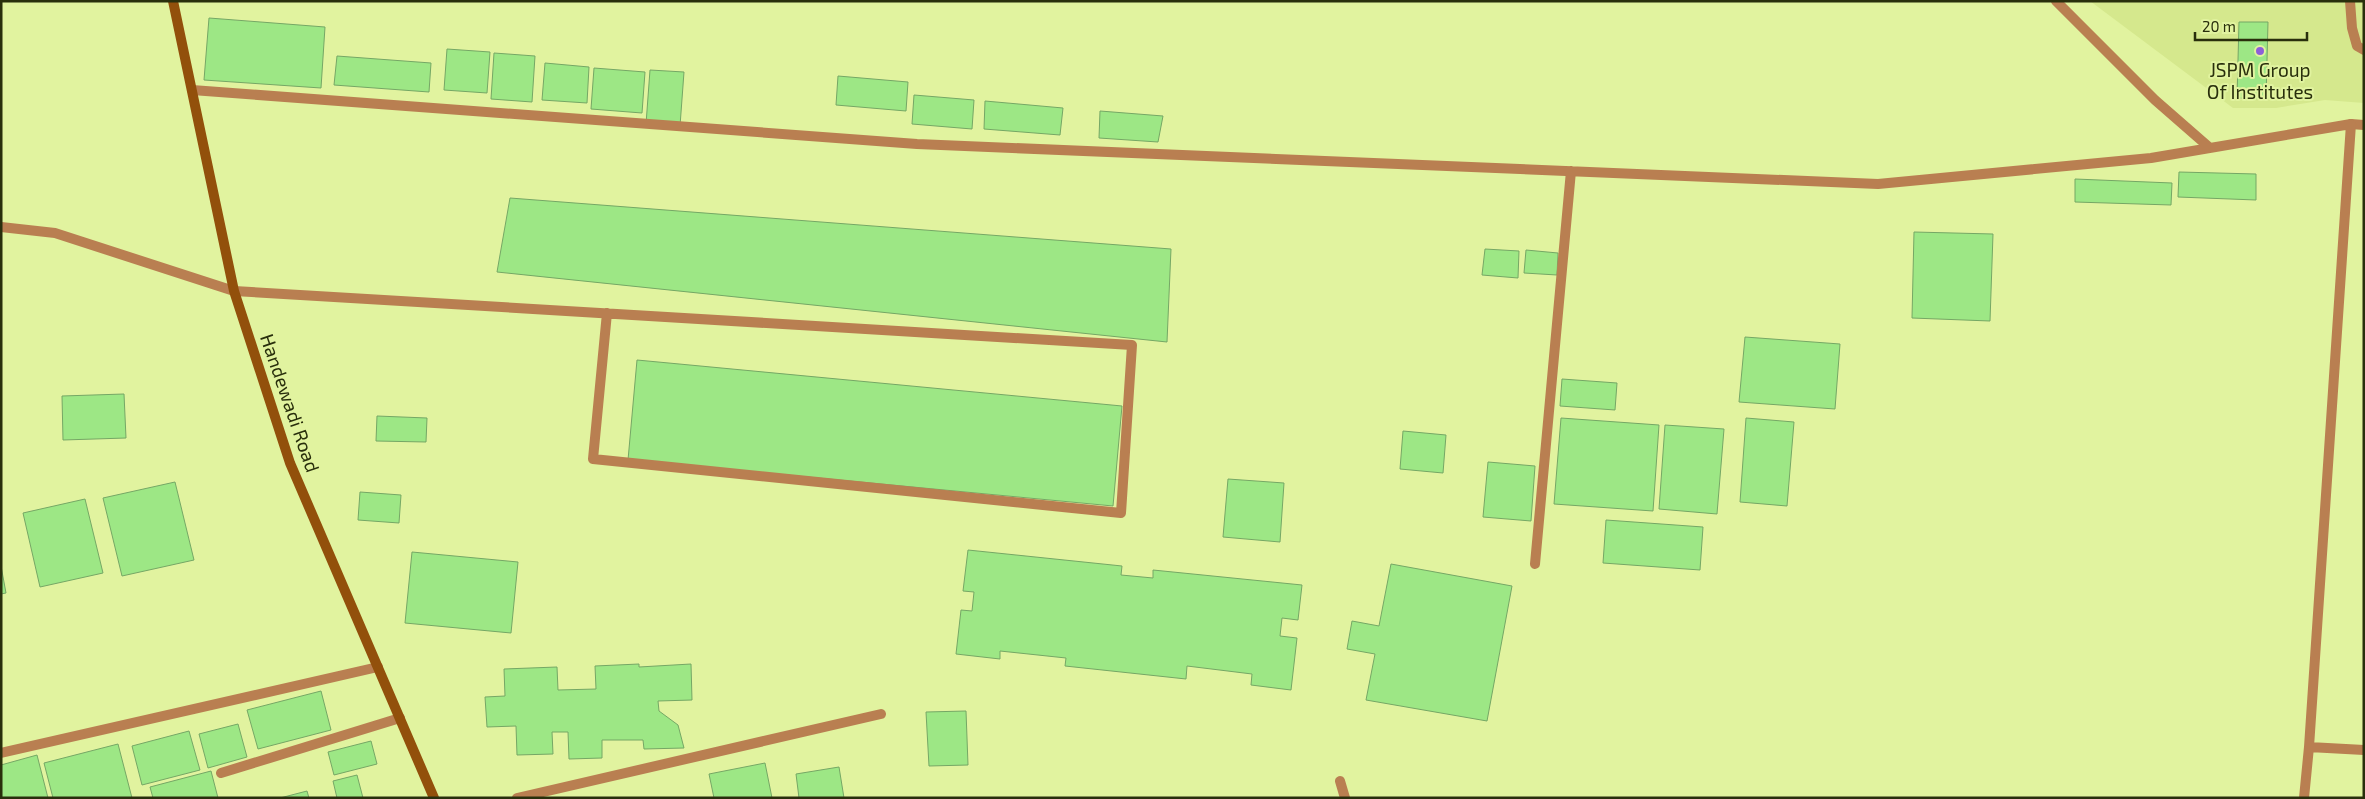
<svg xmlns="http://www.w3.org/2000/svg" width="2365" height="799" viewBox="0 0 2365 799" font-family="'Exo 2',sans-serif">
	<rect width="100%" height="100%" fill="#e1f39f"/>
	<path fill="#d5e88d" d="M2090,1H2364V103L2325,100L2276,108H2233Z"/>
	<path fill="#9de785" stroke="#75a765" d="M209,18L325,27L321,88L204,80Z
		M2239,22H2268L2266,99L2237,98Z
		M447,49L490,52L487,93L444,90Z
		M494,53L535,56L532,102L491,99Z
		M337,56L431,63L429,92L334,85Z
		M545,63L589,67L587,103L542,100Z
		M594,68L645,72L642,113L591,109Z
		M650,70L684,72L680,126L646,124Z
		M838,76L908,82L906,111L836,105Z
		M914,95L974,100L972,129L912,124Z
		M985,101L1063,108L1060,135L984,129Z
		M1100,111L1163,116L1158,142L1099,138Z
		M2179,172L2256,174V200L2178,197Z
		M2075,179L2172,183L2171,205L2075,202Z
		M510,198L1171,249L1167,342L497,272Z
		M1914,232L1993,234L1990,321L1912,318Z
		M1485,249L1519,251L1518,278L1482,275Z
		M1526,250L1558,253L1557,275L1524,273Z
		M1745,337L1840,344L1835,409L1739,402Z
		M637,360L1122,406L1113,506L628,460Z
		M1562,379L1617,383L1615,410L1560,406Z
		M124,394L126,438L63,440L62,396Z
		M377,416L427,418L426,442L376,441Z
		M1561,418L1659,425L1653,511L1554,504Z
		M1746,418L1794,422L1787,506L1740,502Z
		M1665,425L1724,429L1717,514L1659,509Z
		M1403,431L1446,435L1443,473L1400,469Z
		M1488,462L1535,466L1531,521L1483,517Z
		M1228,479L1284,483L1280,542L1223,537Z
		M175,482L194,560L122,576L103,498Z
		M360,492L401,495L399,523L358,520Z
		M85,499L103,573L40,587L23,513Z
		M1606,520L1703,527L1700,570L1603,563Z
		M968,550L1122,566L1121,575L1153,578V570L1302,585L1298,620L1282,618L1280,636L1297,638L1291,690L1251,685L1252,674L1187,666L1186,679L1065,666L1066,658L1000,651V659L956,654L961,610L972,611L974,592L963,591Z
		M412,552L518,562L511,633L405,623Z
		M1391,564L1512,586L1487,721L1366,700L1375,654L1347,649L1352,621L1379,626Z
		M1,566L6,593L1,594Z
		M639,664V667L691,664L692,700L658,701L659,711L678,725L684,748L644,749L643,740H602V758L569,759L568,732H552L553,754L517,755L516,726L487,727L485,697L505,696L504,669L557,667L558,690L596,689L595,666Z
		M321,691L331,730L258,749L247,710Z
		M966,711L968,765L929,766L926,712Z
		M238,724L247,757L208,768L199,734Z
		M189,731L200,770L142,785L132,746Z
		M371,741L377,764L334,775L328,752Z
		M118,744L132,798H53L44,763Z
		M37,755L48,798H1V765Z
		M765,763L772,798H714L709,774Z
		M839,767L844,798H799L796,774Z
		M211,771L218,798H153L150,787Z
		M357,775L363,798H337L333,781Z
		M307,791L309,798H280Z"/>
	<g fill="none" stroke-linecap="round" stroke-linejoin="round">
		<path stroke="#b97f51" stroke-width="10" d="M2350,1L2352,28L2357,46L2364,50
			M2351,124L2364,125
			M234,291L1132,345L1121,513L593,459L607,313"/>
		<path stroke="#b97f51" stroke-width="10" d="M2056,1L2155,100L2210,148
			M192,90L917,144L1878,184L2151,158L2351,124L2309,747L2364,750
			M1,227L55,233L234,291
			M1535,564L1571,171
			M1,753L378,667
			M221,773L400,718
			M1340,781L1345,798
			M517,798L881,714
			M2304,798L2309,747"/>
		<path stroke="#92500b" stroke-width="10" d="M173,1L234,291L290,463L434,798"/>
	</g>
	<circle fill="#8d5fd8" stroke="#e1f39f" stroke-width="2" cx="2260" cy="51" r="5"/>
	<g text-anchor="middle" stroke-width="4" stroke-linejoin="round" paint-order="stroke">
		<g font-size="19" fill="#292f0c" stroke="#e1f39f">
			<text x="2260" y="77">JSPM Group<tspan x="2260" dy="22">Of Institutes</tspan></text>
		</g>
		<g font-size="19" fill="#292f0c" stroke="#e1f39f">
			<text transform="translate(290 403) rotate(71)" y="7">Handewadi Road</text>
		</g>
	</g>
	<rect width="2365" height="799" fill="none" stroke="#292f0c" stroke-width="5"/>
	<path d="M2195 32v8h112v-8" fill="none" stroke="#292f0c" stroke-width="2.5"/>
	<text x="2202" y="32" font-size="15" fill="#292f0c" stroke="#e1f39f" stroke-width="4" paint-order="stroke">20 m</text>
</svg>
